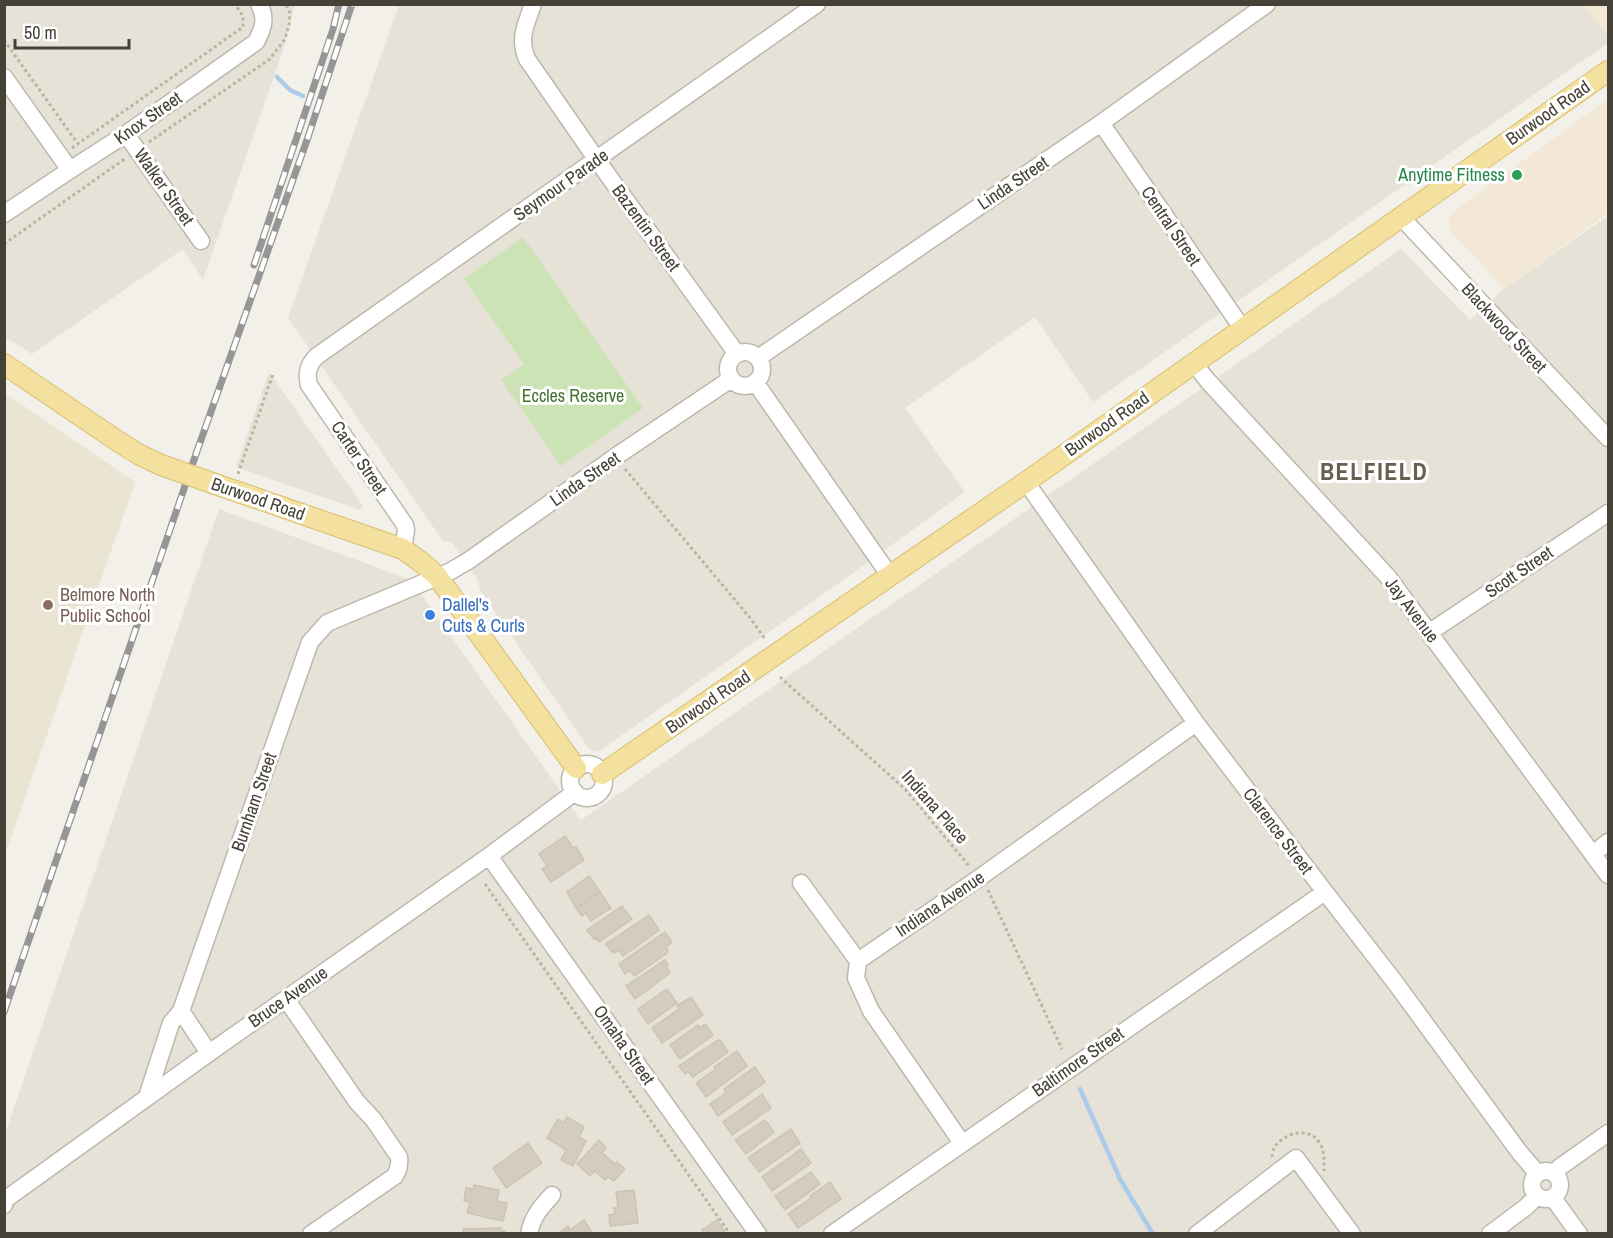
<svg xmlns="http://www.w3.org/2000/svg" width="1613" height="1238" viewBox="0 0 1613 1238" font-family="'Archivo Narrow',sans-serif">
	<rect width="100%" height="100%" fill="#f2f0e8"/>
	<path fill="#e6e2d7" d="M1583,4L1608,35V43L1093,402L1035,317L905,408L965,492L853,573L598,752L590,750L480,590L478,580L452,543L443,541L288,318L399,5Z
		M4,5H295L282,53L203,280L183,249L32,354L5,337Z
		M1608,216V1233L5,1234V1134L219,509L411,580L581,820L1020,515L1401,249L1470,320L1504,289Z
		M269,372L363,506L360,510L236,467Z"/>
	<path fill="#f2e8d5" d="M1583,5H1608V35Z
		M1608,99V213L1504,289L1450,230L1448,221L1455,210Z"/>
	<path fill="#eae5d3" d="M5,393L135,482L5,855Z"/>
	<path fill="#cbe3b5" d="M523,237L643,408L561,466L501,380L524,364L464,279Z"/>
	<g fill="none" stroke-linecap="round" stroke-linejoin="round">
		<path stroke="#aacbe9" stroke-width="4.5" d="M277,77L290,90L303,96
			M1080,1089L1120,1179L1153,1234"/>
	</g>
	<path fill="#d3ccbf" stroke="#cdc4b3" stroke-width="1.5" d="M565,836L573,848L576,847L584,860L551,882L542,869L547,866L539,854Z
		M589,876L600,892L576,908L567,892Z
		M600,892L611,908L591,921L586,913L582,916L576,908Z
		M622,906L632,919L599,942L596,938L594,939L587,930Z
		M649,915L659,930L623,956L619,950L614,953L613,950L612,952L606,944Z
		M665,932L672,942L666,947L668,950L666,954L634,976L630,970L625,974L619,964Z
		M665,960L668,965L666,966L670,973L635,999L626,986Z
		M667,989L677,1003L648,1024L638,1009Z
		M691,997L703,1015L662,1043L652,1028L679,1009L677,1006Z
		M705,1024L713,1035L680,1059L670,1045L698,1025L700,1028Z
		M718,1040L721,1041L728,1052L693,1077L688,1071L685,1074L679,1066Z
		M737,1051L747,1066L706,1097L696,1083L716,1069L714,1067Z
		M755,1067L765,1082L718,1116L710,1104L726,1093L724,1089Z
		M762,1094L771,1108L732,1135L723,1122Z
		M567,1117L584,1127L579,1137L586,1141L573,1166L561,1160L566,1150L547,1138L558,1119L563,1123Z
		M765,1120L774,1132L746,1154L735,1140Z
		M791,1129L800,1143L759,1172L748,1158Z
		M599,1140L606,1148L602,1153L615,1164L617,1162L625,1169L614,1181L608,1177L605,1180L595,1171L590,1176L577,1164Z
		M528,1143L542,1163L506,1188L493,1168Z
		M801,1149L811,1163L772,1191L762,1177Z
		M811,1172L820,1184L785,1210L775,1196Z
		M830,1182L841,1199L798,1228L788,1214L811,1198L810,1196Z
		M474,1185L499,1190L497,1201L507,1203L503,1221L467,1213L470,1202L464,1201L466,1188L473,1189Z
		M634,1190L638,1223L610,1226L609,1215L615,1214L614,1208H618L616,1192Z
		M584,1220L593,1234H558L568,1226L570,1230Z
		M717,1220L726,1234H704L702,1230Z
		M501,1228V1231H505V1234H463V1229Z"/>
	<g fill="none" stroke-linecap="round" stroke-linejoin="round">
		<g stroke="#bdb8ac" stroke-width="19">
			<path id="minor" d="M533,4C526,25 518,38 527,59L597,160L737,354
				M4,77L70,170
				M1101,123L1242,328
				M126,134L201,241
				M4,214L70,170L126,134L256,42C263,29 267,18 259,4
				M1401,217L1608,438
				M728 369a17 17 0 1 1 34 0a17 17 0 1 1-34 0Z
				M758,358L1101,123L1267,4
				M1194,363L1207,380L1388,577L1608,875
				M755,382L890,576
				M1026,482L1196,723L1325,892L1394,981L1520,1153L1538,1174
				M403,549L406,530L405,525L309,385C306,373 308,365 317,356L817,4
				M1430,632L1608,513
				M570 781a17 17 0 1 1 34 0a17 17 0 1 1-34 0Z
				M1593,854L1608,842
				M489,856L758,1234
				M801,883L858,961
				M286,999L357,1102L373,1119L399,1157C400,1164 399,1169 395,1176L311,1234
				M181,1011L209,1053
				M147,1097L171,1023L181,1011L310,642L327,623L449,572L468,561L615,457L731,379
				M962,1143L871,1011L856,978L858,961L979,878L1196,723
				M1532 1185a14 14 0 1 1 28 0a14 14 0 1 1-28 0Z
				M1554,1174L1560,1167L1608,1133
				M1553,1198L1579,1234
				M4,1205L6,1199L209,1053L489,856L575,792
				M529,1234C532,1217 541,1207 552,1195
				M832,1234L1325,892
				M1197,1234L1296,1158L1352,1234
				M1490,1234L1526,1207L1537,1196"/>
		</g>
		<g stroke="#d8bf70" stroke-width="22">
			<path id="major" d="M4,364L119,442L140,455L161,465
				M215,484L403,549L421,562L437,576L576,768
				M602,774L1026,482L1608,71"/>
		</g>
		<path stroke="#bdb49e" stroke-width="3" stroke-dasharray="3 3" stroke-linecap="butt" d="M4,40L78,144
			M149,142L270,59L285,39L289,25L290,13L286,4
			M72,148L243,27V16L235,4
			M4,244L126,158
			M625,469L751,619L765,639
			M238,474L273,374
			M780,677L906,790L969,866
			M485,884L730,1234
			M988,890L1062,1049
			M1272,1157C1272,1155 1273,1150 1274,1148C1283,1133 1309,1126 1319,1142C1325,1151 1324,1161 1324,1171"/>
		<use href="#minor" stroke="#fff" stroke-width="16"/>
		<use href="#major" stroke="#f4e19f" stroke-width="20"/>
		<g stroke="#969696" stroke-width="7">
			<path id="rail" d="M254,265L333,29L339,4
				M4,1012L196,454L307,140L352,4"/>
		</g>
		<use href="#rail" stroke="#fff" stroke-width="4.5" stroke-dasharray="14" stroke-linecap="butt"/>
		<g stroke="#d8bf70" stroke-width="22" stroke-linecap="butt">
			<path id="major-bridge" d="M161,465L215,484"/>
		</g>
		<use href="#major-bridge" stroke="#f4e19f" stroke-width="20"/>
	</g>
	<circle fill="#2e9e5b" stroke="#fff" stroke-width="2" cx="1517" cy="175" r="6"/>
	<circle fill="#8d6e63" stroke="#fff" stroke-width="2" cx="48" cy="605" r="6"/>
	<circle fill="#3f7fe0" stroke="#fff" stroke-width="2" cx="430" cy="615" r="6"/>
	<g text-anchor="middle" stroke-width="6" stroke-linejoin="round" paint-order="stroke">
		<g font-size="18" fill="#454137" stroke="#fff">
			<text transform="translate(1548 113) rotate(-35)" y="6">Burwood Road</text>
			<text transform="translate(148 118) rotate(-35)" y="6">Knox Street</text>
			<text transform="translate(1013 183) rotate(-34)" y="6">Linda Street</text>
			<text transform="translate(561 185) rotate(-35)" y="6">Seymour Parade</text>
			<text transform="translate(164 187) rotate(55)" y="6">Walker Street</text>
			<text transform="translate(1171 226) rotate(56)" y="6">Central Street</text>
			<text transform="translate(646 228) rotate(54)" y="6">Bazentin Street</text>
			<text transform="translate(1504 328) rotate(47)" y="6">Blackwood Street</text>
			<text transform="translate(1107 424) rotate(-35)" y="6">Burwood Road</text>
			<text transform="translate(359 458) rotate(56)" y="6">Carter Street</text>
			<text transform="translate(585 479) rotate(-35)" y="6">Linda Street</text>
			<text transform="translate(258 499) rotate(19)" y="6">Burwood Road</text>
			<text transform="translate(1519 572) rotate(-34)" y="6">Scott Street</text>
			<text transform="translate(1412 610) rotate(53)" y="6">Jay Avenue</text>
			<text transform="translate(708 702) rotate(-34)" y="6">Burwood Road</text>
			<text transform="translate(254 802) rotate(-71)" y="6">Burnham Street</text>
			<text transform="translate(935 807) rotate(49)" y="6">Indiana Place</text>
			<text transform="translate(1278 831) rotate(53)" y="6">Clarence Street</text>
			<text transform="translate(940 904) rotate(-34)" y="6">Indiana Avenue</text>
			<text transform="translate(288 997) rotate(-35)" y="6">Bruce Avenue</text>
			<text transform="translate(624 1045) rotate(55)" y="6">Omaha Street</text>
			<text transform="translate(1078 1062) rotate(-35)" y="6">Baltimore Street</text>
		</g>
		<g font-size="18" fill="#27864d" stroke="#fff" text-anchor="end">
			<text x="1505" y="181">Anytime Fitness</text>
		</g>
		<g font-size="18" fill="#457130" stroke="#fff">
			<text x="573" y="402">Eccles Reserve</text>
		</g>
		<g font-size="18" fill="#785e54" stroke="#fff" text-anchor="start">
			<text x="60" y="601">Belmore North<tspan x="60" dy="21">Public School</tspan></text>
		</g>
		<g font-size="18" fill="#366cbe" stroke="#fff" text-anchor="start">
			<text x="442" y="611">Dallel's<tspan x="442" dy="21">Cuts &amp; Curls</tspan></text>
		</g>
		<g font-size="24" font-weight="bold" letter-spacing="1.5" fill="#675f50" stroke="#fff">
			<text x="1374" y="480">BELFIELD</text>
		</g>
	</g>
	<rect width="1613" height="1238" fill="none" stroke="#454137" stroke-width="12"/>
	<path d="M15 39v9h114v-9" fill="none" stroke="#454137" stroke-width="3"/>
	<text x="24" y="39" font-size="18" fill="#454137" stroke="#ffffff" stroke-width="4.5" paint-order="stroke">50 m</text>
</svg>
